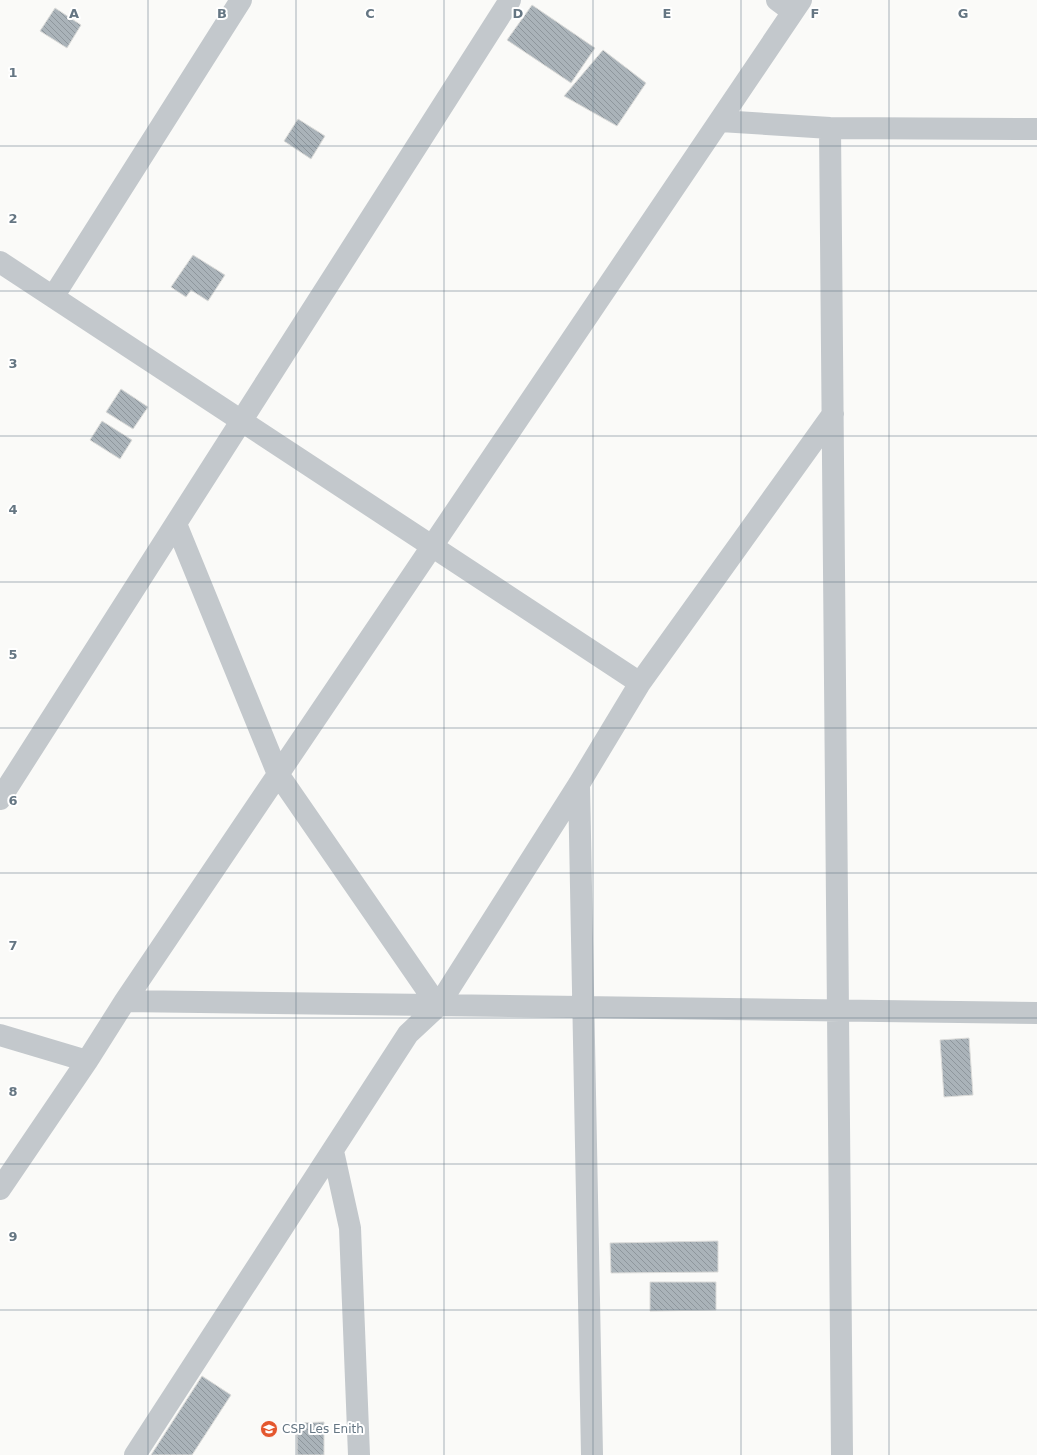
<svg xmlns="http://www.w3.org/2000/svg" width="1037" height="1455" viewBox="0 0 1037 1455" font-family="'DejaVu Sans',sans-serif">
	<defs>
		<pattern id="building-back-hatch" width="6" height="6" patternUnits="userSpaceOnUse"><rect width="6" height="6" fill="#aab3b9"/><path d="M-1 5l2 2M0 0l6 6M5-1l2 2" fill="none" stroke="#8e969c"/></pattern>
	</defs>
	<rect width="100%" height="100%" fill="#fafaf8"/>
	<path fill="url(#building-back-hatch)" stroke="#dcdcda" d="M532,5L595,48L571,83L507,40Z
		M55,8L81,25L67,48L40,31Z
		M603,50L646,83L617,126L564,96Z
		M298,119L325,136L311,159L284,141Z
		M193,255L225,275L208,301L191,290L186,297L171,287Z
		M121,389L148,407L133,429L106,412Z
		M102,421L132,440L120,459L90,440Z
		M969,1038L973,1095L944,1097L940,1040Z
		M718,1241V1272L611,1273L610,1243Z
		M650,1282H716V1310L650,1311Z
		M202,1376L231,1395L192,1455H151Z
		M324,1422V1455H297V1423Z"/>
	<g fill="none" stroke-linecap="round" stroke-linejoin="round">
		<path stroke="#c3c8cc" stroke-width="22" d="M777,0L793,12
			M720,121L830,128L1037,129
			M830,128L842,1455
			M0,262L640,683
			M53,297L241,0
			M176,524L278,774L438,1006
			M579,784L592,1455
			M0,799L510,0
			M125,1001L1037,1013
			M0,1035L87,1061
			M333,1151L350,1228L359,1455
			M0,1189L87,1061L125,1001L801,0
			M135,1455L408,1034L438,1006L579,784L640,683L833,414"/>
	</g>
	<path fill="none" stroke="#657683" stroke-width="1" stroke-opacity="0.55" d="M148,0V1455M296,0V1455M444,0V1455M593,0V1455M741,0V1455M889,0V1455M0,146H1037M0,291H1037M0,436H1037M0,582H1037M0,728H1037M0,873H1037M0,1018H1037M0,1164H1037M0,1310H1037"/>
	<defs>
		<g id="school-disc" transform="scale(0.9)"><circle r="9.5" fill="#e4572e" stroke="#fff"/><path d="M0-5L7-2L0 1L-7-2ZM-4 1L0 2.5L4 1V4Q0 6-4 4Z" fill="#fff"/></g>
	</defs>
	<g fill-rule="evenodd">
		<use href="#school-disc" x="269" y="1429"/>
	</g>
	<g text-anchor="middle" stroke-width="4" stroke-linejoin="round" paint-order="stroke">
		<g font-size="12" fill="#657683" stroke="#fff" text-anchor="start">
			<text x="282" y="1433">CSP Les Enith</text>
		</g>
	</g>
	<g font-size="13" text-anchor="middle" font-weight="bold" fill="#657683" stroke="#fff" stroke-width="4" stroke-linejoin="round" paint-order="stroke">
		<text x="74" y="18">A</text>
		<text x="222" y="18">B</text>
		<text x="370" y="18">C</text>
		<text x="518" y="18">D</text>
		<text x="667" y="18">E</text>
		<text x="815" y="18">F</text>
		<text x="963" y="18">G</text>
		<text x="13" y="77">1</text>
		<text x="13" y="223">2</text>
		<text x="13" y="368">3</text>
		<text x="13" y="514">4</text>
		<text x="13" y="659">5</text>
		<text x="13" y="805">6</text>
		<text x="13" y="950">7</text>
		<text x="13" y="1096">8</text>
		<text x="13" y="1241">9</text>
	</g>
</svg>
